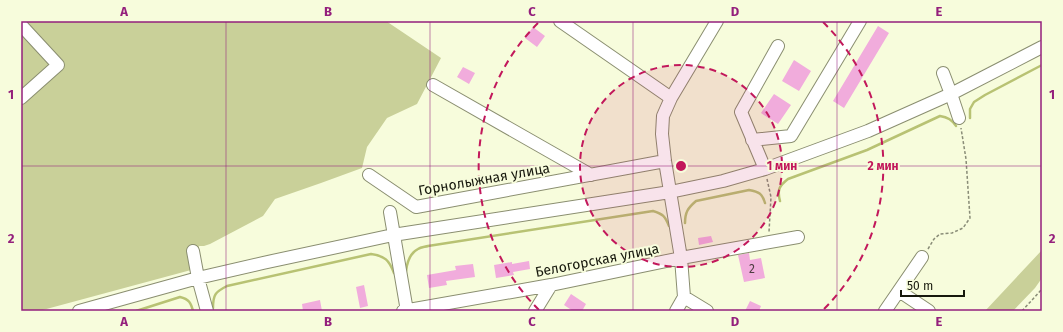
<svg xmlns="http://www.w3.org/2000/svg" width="1063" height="332" viewBox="0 0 1063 332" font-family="'Fira Sans',sans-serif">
	<rect width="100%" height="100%" fill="#f7fcdc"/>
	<path fill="#c9d099" d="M21,21H386L441,58L417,104L387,118L367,147L362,168L321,183L275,199L263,216L210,244L204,246H199L197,260L191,270L39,311H21Z
		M1042,250V278L1035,288L1013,311H985Z"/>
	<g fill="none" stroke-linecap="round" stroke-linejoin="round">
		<path stroke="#b8c273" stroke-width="2.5" d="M970,118V109L974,102L985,95L1042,65
			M780,201C777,190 779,186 788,179L867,150L940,116C947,117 952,119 956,126
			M685,223C685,212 688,208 696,201L749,190C759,192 762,193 765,203
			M406,271C407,263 410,253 418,249C421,247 425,247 428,246L653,211C663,214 665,216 669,226
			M213,308C213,295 215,292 227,286L371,254C385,256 389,260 394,273
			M136,311L180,297C189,299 191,303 193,311"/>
	</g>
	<path fill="#f1acdc" d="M878,26L889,33L844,108L833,101Z
		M533,27L545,36L537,47L525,38Z
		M794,60L811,71L799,91L782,81Z
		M463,67L475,73L469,84L457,77Z
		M774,94L791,105L778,124L761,113Z
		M711,236L713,242L699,245L698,238Z
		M749,253L750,260L761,258L765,278L744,282L738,255Z
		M529,261L530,269L513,272L514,275L496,278L494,265L512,262V264Z
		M473,264L475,277L446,281L447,285L429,288L427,275L456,270L455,266Z
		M364,285L368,306L360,308L356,287Z
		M571,294L586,304L582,311H573L564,305Z
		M320,300L322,311H303L302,304Z
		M750,301L761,306L759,311H745Z"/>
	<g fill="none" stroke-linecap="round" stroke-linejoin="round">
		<g stroke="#8a8e70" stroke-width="14">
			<path id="minor" d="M560,21L671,98
				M21,25L58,65L21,98
				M943,73L951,94L959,118
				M433,85L591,175
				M752,140L791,136L860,21
				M765,169L741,112L778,46
				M369,175L416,207L665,161
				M390,212L407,311
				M193,251L198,278L207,311
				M899,291L929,311
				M684,297L707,311
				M79,311L198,278L263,263L393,235L670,192L723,181L765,169L868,131L951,94L1042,47
				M403,311L551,285L681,258L798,237
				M535,311L551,285
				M676,311L684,297L681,258L665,161L662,134L663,116L671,98L717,21
				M885,311L922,257"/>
		</g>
		<path stroke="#898c77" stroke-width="1.5" stroke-dasharray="3 2" stroke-linecap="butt" d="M767,179L771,197L769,232
			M928,249L934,239L940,234L952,233L963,228L970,218L966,159L961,128
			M1022,311L1042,289"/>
		<use href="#minor" stroke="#fff" stroke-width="12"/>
	</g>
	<path fill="none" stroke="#941f7c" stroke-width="1" stroke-opacity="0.55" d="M226,21V311M430,21V311M633,21V311M837,21V311M21,166H1042"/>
	<circle cx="681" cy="166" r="101" fill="#c2185b" fill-opacity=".12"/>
	<g fill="none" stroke="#c2185b" stroke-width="2" stroke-dasharray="7 5">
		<circle cx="681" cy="166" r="101"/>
		<path d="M539 310A202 202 0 0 1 539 22M823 22A202 202 0 0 1 823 310"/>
	</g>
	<g text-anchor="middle" stroke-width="4" stroke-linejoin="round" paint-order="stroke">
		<g font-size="12" fill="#4e3d41">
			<text x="752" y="273">2</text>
		</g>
		<g font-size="14" fill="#17180d" stroke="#f7fcdc">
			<text transform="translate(484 179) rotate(-10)" y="5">Горнолыжная улица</text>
			<text transform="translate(597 260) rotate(-11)" y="5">Белогорская улица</text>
		</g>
	</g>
	<circle cx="681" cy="166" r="6" fill="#c2185b" stroke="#f7fcdc" stroke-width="2"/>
	<g font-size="12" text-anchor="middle" font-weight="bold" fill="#c2185b" stroke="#f7fcdc" stroke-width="4" stroke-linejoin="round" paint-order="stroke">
		<text x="782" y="170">1 мин</text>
		<text x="883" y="170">2 мин</text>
	</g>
	<rect width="1063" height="332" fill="none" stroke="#f7fcdc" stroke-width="44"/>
	<path d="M901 290v6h63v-6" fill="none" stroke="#17180d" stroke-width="2"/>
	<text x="907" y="290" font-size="12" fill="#17180d" stroke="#f7fcdc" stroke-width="3" paint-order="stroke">50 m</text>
	<rect x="22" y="22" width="1019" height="288" fill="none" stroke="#941f7c" stroke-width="1.5"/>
	<g font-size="13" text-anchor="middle" font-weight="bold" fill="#941f7c">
		<text x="124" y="16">A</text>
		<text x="328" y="16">B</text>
		<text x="532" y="16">C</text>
		<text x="735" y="16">D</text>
		<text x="939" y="16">E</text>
		<text x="11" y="99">1</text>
		<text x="1052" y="99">1</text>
		<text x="11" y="243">2</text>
		<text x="1052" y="243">2</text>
		<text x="124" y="326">A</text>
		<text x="328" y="326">B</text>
		<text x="532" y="326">C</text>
		<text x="735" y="326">D</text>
		<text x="939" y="326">E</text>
	</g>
</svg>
